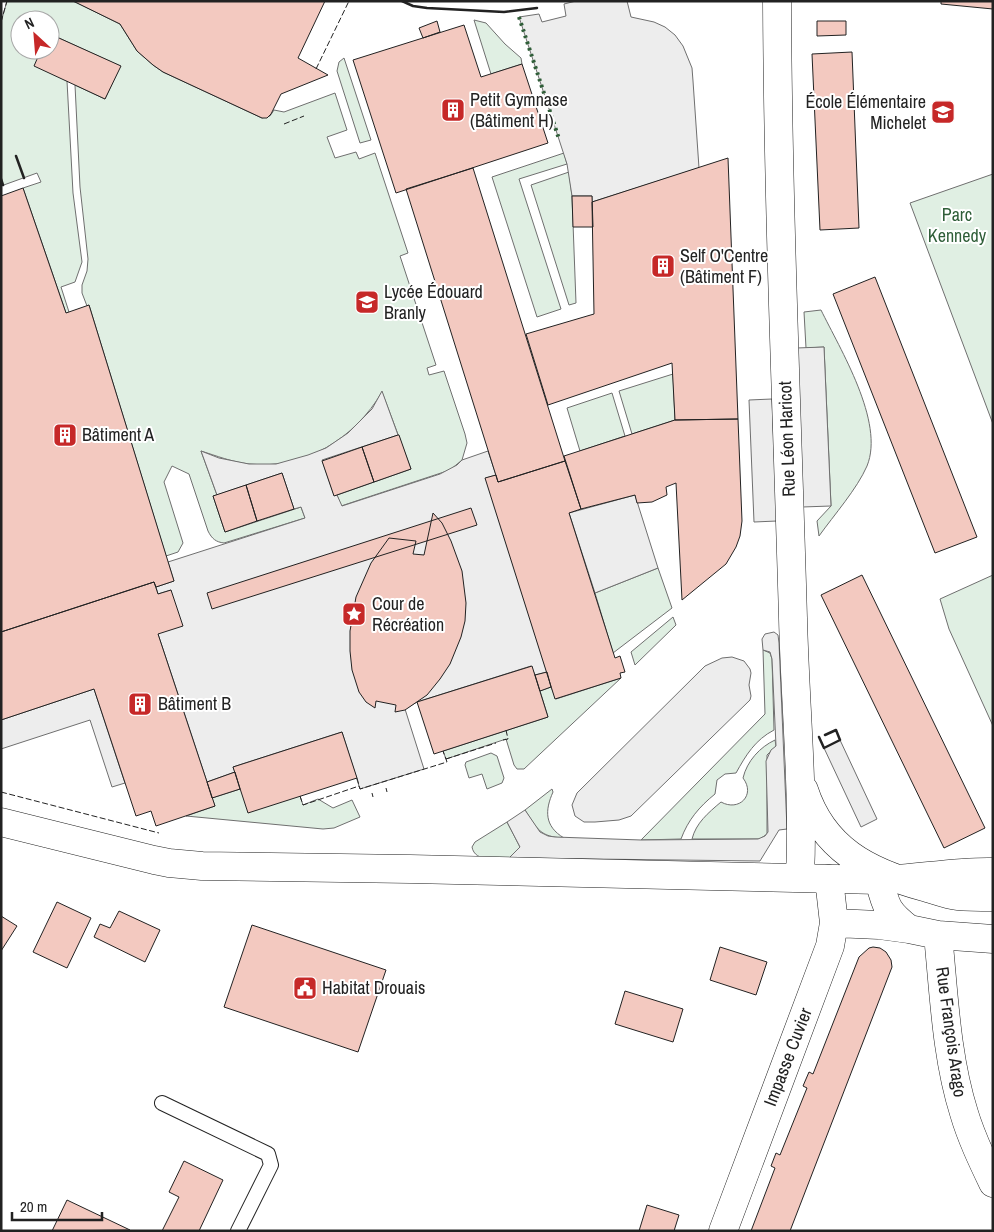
<svg xmlns="http://www.w3.org/2000/svg" width="994" height="1232" viewBox="0 0 994 1232" font-family="'Archivo Narrow',sans-serif">
	<rect width="100%" height="100%" fill="#fff"/>
	<path fill="#e0efe3" stroke="#6f6f6f" d="M7,1H73L120,24L137,51L153,65L163,72L262,118L270,116L274,110L284,112L335,93L347,130L327,137L335,158L356,152L359,159L375,153L408,253L400,256L436,365L427,368L429,375L444,371L465,434L467,443L462,460L450,470L341,506L337,495L411,469L382,392C355,438 305,470 249,464C232,462 217,456 201,451L217,495L213,496L225,532L301,507L305,518L224,543C216,542 212,539 208,531L189,474L172,466L164,482L183,543L178,552L166,556L89,305L87,306L82,293V285L87,271L88,259L80,187L75,85L105,99L120,66L50,34V20H20V50H41L67,81L73,193L82,262L75,282L61,287L69,312L66,313L23,188L41,182L37,173L1,186V22Z
		M474,20L486,23L505,44L521,58L522,64L491,74Z
		M344,58L371,140L360,143L337,71L339,62Z
		M564,153L567,164L519,179L561,309L537,317L492,177Z
		M569,172L572,196L576,303L569,305L531,185Z
		M993,174V424L910,203Z
		M821,310C840,349 885,422 867,466C857,489 834,515 819,536L817,521L831,506L824,347L806,348L804,312Z
		M673,374L675,420L632,434L619,391Z
		M612,393L625,436L580,451L567,408Z
		M658,568L672,608L613,653L595,593Z
		M993,575V726L949,629L940,599Z
		M673,617L676,625L635,665L631,652Z
		M763,650L770,653L772,659L774,730C755,740 746,755 736,773L725,774L717,780L715,794C699,807 688,820 681,839L641,840L765,714Z
		M621,678L524,769H517L514,765L506,739L446,759L443,751L548,717L540,691L551,687L556,699Z
		M775,740L776,746L767,755V834L760,839H692C696,823 708,813 721,802C739,812 756,795 743,778C747,761 760,747 775,740Z
		M491,753L497,756L504,778L502,783L487,789L482,774L469,778L465,765L466,762Z
		M240,789L300,796L303,805L318,799L333,808L352,800L360,817L334,828L323,829L186,816L215,806L212,798Z
		M552,789L553,792C545,810 544,826 564,838C540,837 537,829 525,810Z
		M507,822L520,847L509,858C497,858 475,863 472,847L475,842Z"/>
	<path fill="#ededed" stroke="#6f6f6f" d="M576,1H627L631,17L654,22L665,27L675,35L683,46L692,68L693,81L699,168L592,202V196H572L567,164L519,17L539,14L542,22L566,16L564,4Z
		M824,347L831,506L802,507L796,348Z
		M382,391L398,435L322,460L334,495H337L342,506L440,474L457,465L462,460L488,451L496,475L486,478L547,672L535,675L531,666L417,702L405,709L424,769L360,789L342,732L233,767L235,772L207,782L158,634L171,590L158,594L156,587L174,581L168,562L305,518L301,507L294,509L282,473L217,495L201,451L219,458L249,464H276L308,455L326,448L348,433L372,409Z
		M772,399L777,521L754,522L749,400Z
		M635,495L658,568L595,593L569,513Z
		M774,632L778,635L779,643L787,829L779,830L760,861L509,858L520,847L507,822L525,810L540,832L548,836L555,837L641,840L758,839L765,836L768,832L766,761L771,750L776,746L772,659L770,652L763,650L762,639L765,634Z
		M732,657L744,661L750,669L751,673L749,685L751,696L750,700L631,816L619,820L595,822H584L575,816L572,805L577,793L705,666L722,658Z
		M94,689L125,783L112,787L90,720L1,749V720Z
		M840,740L877,819L861,827L824,748Z"/>
	<path fill="#f3c9c0" stroke="#222" d="M73,1H325L298,58L328,75L281,94L271,114L267,118H262L163,72L153,65L137,51L120,24Z
		M941,1H993V9L941,4Z
		M437,21L440,32L423,38L419,28Z
		M817,21H846V35L817,36Z
		M464,25L481,77L522,64L548,143L396,193L353,60Z
		M50,34L121,66L105,99L34,66L41,50H50Z
		M852,52L859,228L820,230L812,54Z
		M728,158L738,419L675,420L672,363L548,405L526,334L594,314L592,202Z
		M473,168L565,461L498,482L406,189Z
		M23,188L66,313L89,305L174,581L156,587L154,582L1,632V196Z
		M572,196H592L593,227H573Z
		M875,277L977,537L935,553L833,294Z
		M738,419L742,521L740,536L736,547L726,564L682,600L676,483L666,487L667,495L652,502L637,503L635,495L581,509L564,456L675,420Z
		M398,435H399L411,469L374,482L362,447Z
		M362,447L374,482L334,496L322,461Z
		M565,461L581,509L569,513L615,658L620,656L625,672L620,673L621,678L555,699L485,478L496,475L498,482Z
		M282,473L294,509L257,521L246,485Z
		M246,485L257,521L225,532L213,496Z
		M471,508L477,525L212,609L207,593Z
		M433,513L442,523L451,541L462,571L466,603L465,621L461,637L450,664L440,679L427,695L405,710L395,712L396,705L376,701L375,708L366,702L359,692L352,670L350,651V631L356,597L371,563L389,538L416,541L413,554L424,555Z
		M862,575L985,828L944,848L821,595Z
		M154,582L158,594L171,590L183,626L158,634L215,806L156,826L151,811L136,816L94,689L1,720V632Z
		M532,666L548,717L434,754L417,702Z
		M547,672L551,687L540,691L535,675Z
		M342,732L357,778L248,813L233,767Z
		M235,772L240,789L212,798L207,782Z
		M57,902L91,918L67,968L33,952Z
		M119,911L160,930L145,962L94,937L100,924L110,928Z
		M1,916L17,926L1,951Z
		M252,925L386,970L358,1052L224,1007Z
		M720,947L767,962L756,995L710,980Z
		M873,947L880,948L886,952L891,960L892,967L790,1231H751L775,1168L771,1166L776,1153L780,1155L807,1088L803,1086L809,1072L813,1074L859,957L869,948Z
		M625,991L683,1009L673,1042L615,1024Z
		M184,1161L223,1180L199,1231H162L179,1197L169,1192Z
		M67,1200L130,1230L52,1231Z
		M647,1205L679,1215L674,1231H639Z"/>
	<g fill="none" stroke-linecap="round" stroke-linejoin="round">
		<g stroke="#222" stroke-width="16">
			<path id="lane" d="M162,1103L268,1154L271,1165L238,1231"/>
		</g>
		<g stroke="#222" stroke-width="29">
			<path id="street" d="M879,880C886,907 887,912 909,929
				M834,923L879,925L909,929L938,935L993,939
				M938,935C944,994 946,1056 964,1113C971,1137 982,1160 993,1183
				M723,1231L830,946L834,923L829,879"/>
		</g>
		<g stroke="#222" stroke-width="29">
			<path id="secondary" d="M777,1C778,207 787,412 793,618C795,704 804,791 800,877
				M804,790C823,849 868,872 924,887C935,890 947,895 958,896C969,897 981,897 993,897
				M1,822L154,860L169,863L202,866L410,869L879,880C917,879 955,871 993,872"/>
		</g>
		<use href="#lane" stroke="#fff" stroke-width="14"/>
		<use href="#street" stroke="#fff" stroke-width="28"/>
		<use href="#secondary" stroke="#fff" stroke-width="28"/>
		<path stroke="#2f5e38" stroke-width="4" stroke-dasharray="2.5 4" stroke-linecap="butt" d="M519,17L559,139"/>
		<path stroke="#222" stroke-width="1" stroke-dasharray="6 2.5" stroke-linecap="butt" d="M1,22L7,1
			M316,69L349,1
			M284,124L304,116
			M503,740L508,739L506,730
			M446,759L496,743
			M357,778L360,789L447,762L443,751
			M386,788L387,792
			M1,792L159,833
			M372,793L373,797
			M300,796L303,805L359,786"/>
		<path stroke="#222" stroke-width="2.5" d="M402,1L413,6L427,8L504,12L537,8
			M16,156L24,178
			M1,179L3,185
			M819,737L824,748L840,740L836,730L825,735"/>
	</g>
	<defs>
		<g id="building-square" transform="scale(1.25)"><rect x="-9" y="-9" width="18" height="18" rx="4" fill="#c62828" stroke="#fff"/><path d="M-4-6H4V6H1V3H-1V6H-4ZM-2.5-4.3h1.7v1.8h-1.7ZM.8-4.3h1.7v1.8H.8ZM-2.5-1h1.7V.8h-1.7ZM.8-1h1.7V.8H.8Z" fill="#fff"/></g>
		<g id="school-square" transform="scale(1.25)"><rect x="-9" y="-9" width="18" height="18" rx="4" fill="#c62828" stroke="#fff"/><path d="M0-5L7-2L0 1L-7-2ZM-4 1L0 2.5L4 1V4Q0 6-4 4Z" fill="#fff"/></g>
		<g id="sight-square" transform="scale(1.25)"><rect x="-9" y="-9" width="18" height="18" rx="4" fill="#c62828" stroke="#fff"/><path d="M0-6L1.8-2.2L6-1.7L2.9 1.2L3.7 5.4L0 3.3L-3.7 5.4L-2.9 1.2L-6-1.7L-1.8-2.2Z" fill="#fff"/></g>
		<g id="civic-square" transform="scale(1.25)"><rect x="-9" y="-9" width="18" height="18" rx="4" fill="#c62828" stroke="#fff"/><path d="M-.6-6.5H3V-4.5H.6V-3L4-1V1h2V6H-6V1h2V-1L-.6-3ZM-1.2 2.5V6h2.4V2.5Z" fill="#fff"/></g>
	</defs>
	<g fill-rule="evenodd">
		<use href="#building-square" x="453" y="110"/>
		<use href="#school-square" x="943" y="112"/>
		<use href="#building-square" x="663" y="266"/>
		<use href="#school-square" x="367" y="302"/>
		<use href="#building-square" x="65" y="435"/>
		<use href="#sight-square" x="354" y="614"/>
		<use href="#building-square" x="140" y="704"/>
		<use href="#civic-square" x="305" y="988"/>
	</g>
	<g text-anchor="middle" stroke-width="4" stroke-linejoin="round" paint-order="stroke">
		<g font-size="18" fill="#222" stroke="#fff" text-anchor="start">
			<text x="470" y="106">Petit Gymnase<tspan x="470" dy="21">(Bâtiment H)</tspan></text>
			<text x="926" y="108" text-anchor="end">École Élémentaire<tspan x="926" dy="21">Michelet</tspan></text>
			<text x="680" y="262">Self O'Centre<tspan x="680" dy="21">(Bâtiment F)</tspan></text>
			<text x="384" y="298">Lycée Édouard<tspan x="384" dy="21">Branly</tspan></text>
			<text x="82" y="441">Bâtiment A</text>
			<text x="372" y="610">Cour de<tspan x="372" dy="21">Récréation</tspan></text>
			<text x="158" y="710">Bâtiment B</text>
			<text x="322" y="994">Habitat Drouais</text>
		</g>
		<g font-size="18" fill="#2f5e38" stroke="#fff">
			<text x="957" y="221">Parc<tspan x="957" dy="21">Kennedy</tspan></text>
		</g>
		<g font-size="18" fill="#222" stroke="#fff">
			<text transform="translate(787 439) rotate(-92)" y="6">Rue Léon Haricot</text>
			<text transform="translate(951 1032) rotate(82)" y="6">Rue François Arago</text>
			<text transform="translate(788 1057) rotate(-69)" y="6">Impasse Cuvier</text>
		</g>
	</g>
	<rect width="994" height="1232" fill="none" stroke="#222222" stroke-width="5"/>
	<g transform="translate(35 35) rotate(334)"><circle r="24" fill="#ffffff" stroke="#a7a7a7"/>
	<path d="M0-4L9 19L0 12L-9 19Z" fill="#c62828"/>
	<text y="-8" font-size="14" font-weight="bold" text-anchor="middle" fill="#222222">N</text>
	</g>
	<path d="M12 1212v8h90v-8" fill="none" stroke="#222222" stroke-width="2.5"/>
	<text x="20" y="1212" font-size="15" fill="#222222" stroke="#ffffff" stroke-width="4" paint-order="stroke">20 m</text>
</svg>
